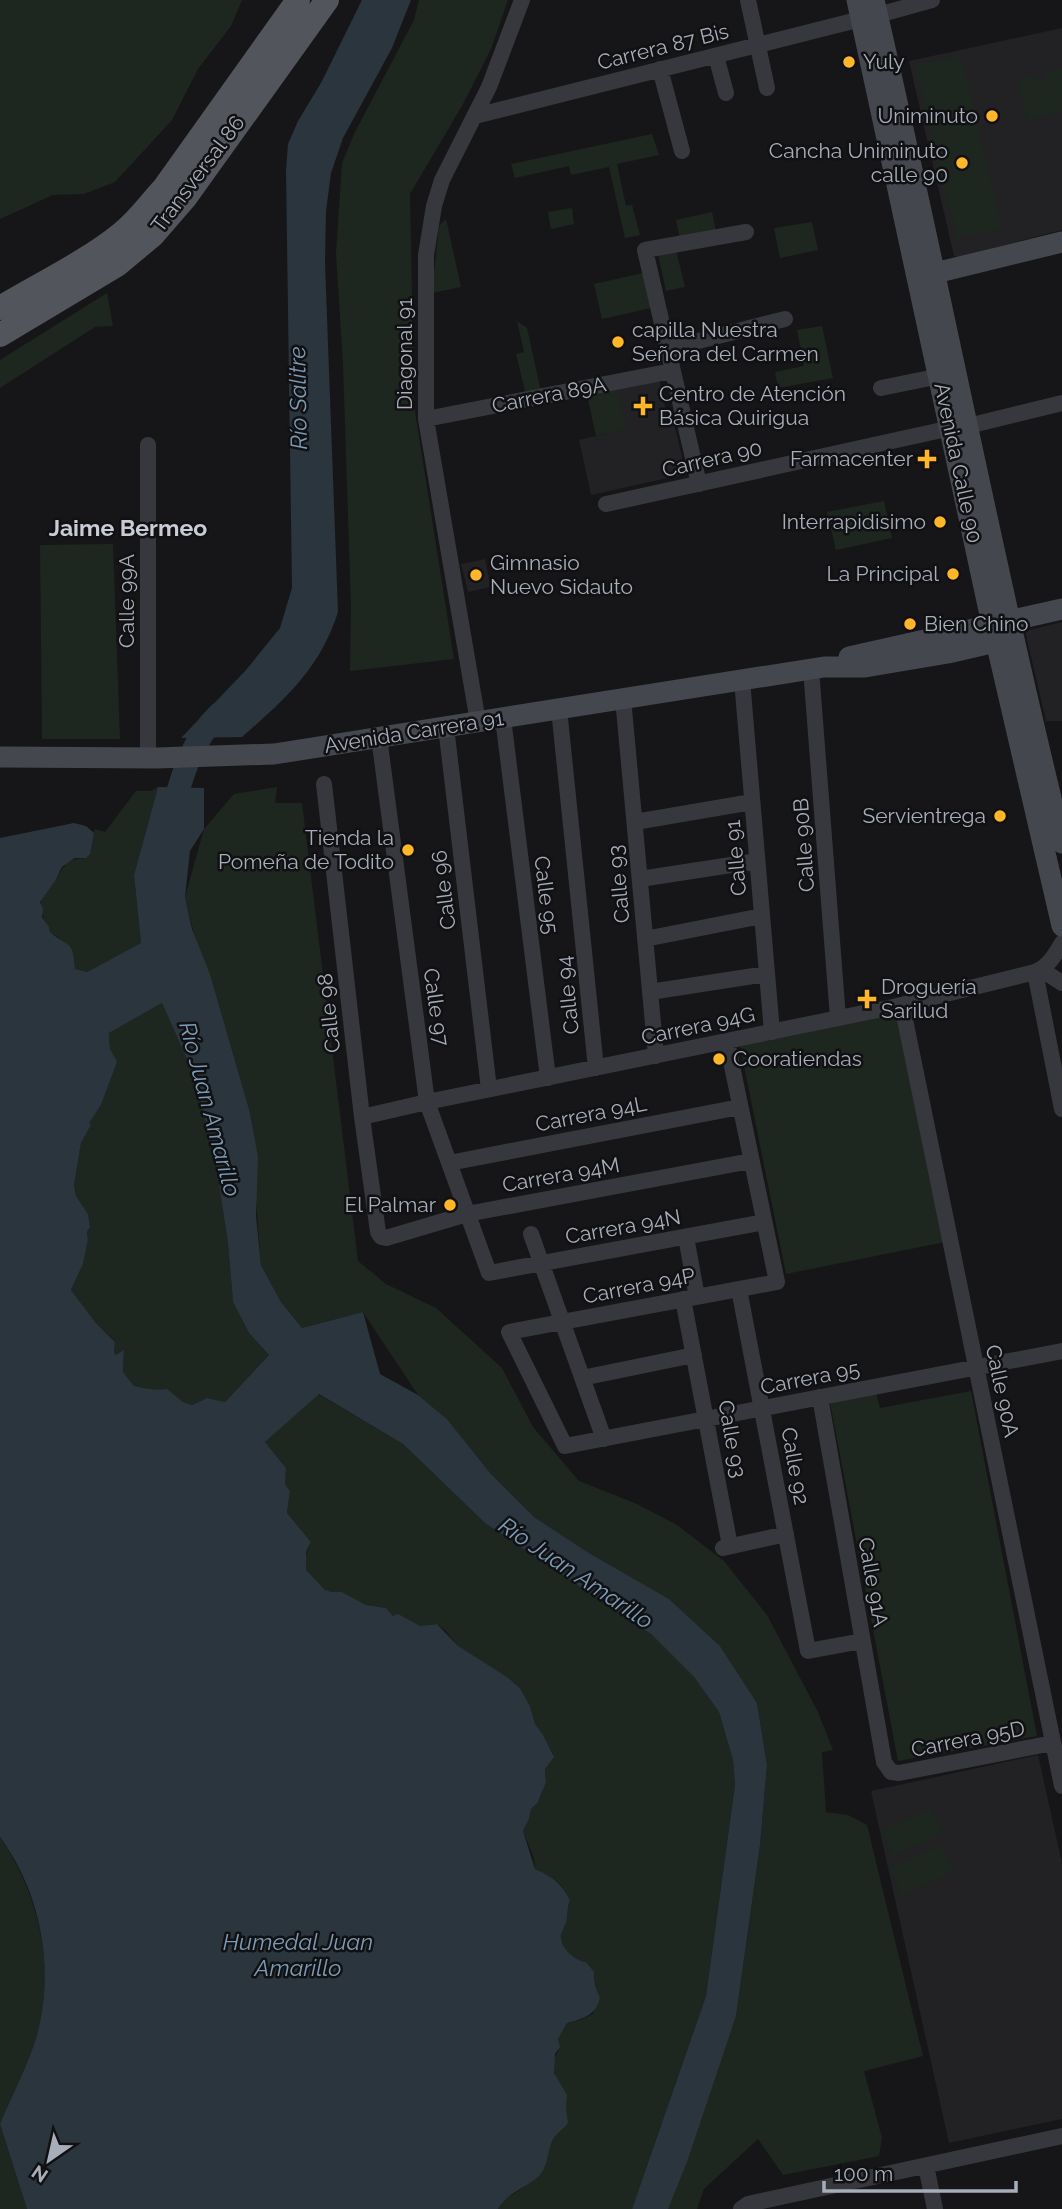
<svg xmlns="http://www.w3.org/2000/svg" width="1062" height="2209" viewBox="0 0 1062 2209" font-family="Raleway,sans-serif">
	<rect width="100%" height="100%" fill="#161618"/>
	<path fill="#222225" d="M1062,28V230L959,257L954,256L909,61Z
		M659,379L668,420L673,419L686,474L591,495L579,440L626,429L617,389Z
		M485,559L491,587L468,592L461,564Z
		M1062,622V721H1046L1025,631Z
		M1038,1755L1062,1863V2119L949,2143L871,1791Z"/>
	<path fill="#1e271f" d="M0,0H242L231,26L198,69L172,120L115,182L84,194L53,195L0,219Z
		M419,0H508L491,49L463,104L410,194L414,405L454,659L350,671L351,607L343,363L336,253L342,163L355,132L414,20Z
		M961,56L1002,228L957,238L915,66Z
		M1062,68V111L1028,120L1017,80L1035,75L1038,83L1046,80L1044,73Z
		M652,134L659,155L617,164L626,206L632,205L640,235L625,238L609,167L571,175L569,166L515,178L511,164Z
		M572,208L574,224L551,229L548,212Z
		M712,212L717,237L681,244L676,220Z
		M446,219L461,287L432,293L439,226Z
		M812,222L818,250L780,258L774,228Z
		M676,250L685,287L666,291L658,254Z
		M643,273L651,308L602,319L594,284Z
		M107,293L113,326L95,327L0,388V360Z
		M517,321L527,328L542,396L527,399L516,354L524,352Z
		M822,326L833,378L778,388L775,372L804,366L797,330Z
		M617,385L627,429L596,436L586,391Z
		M884,501L892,538L836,550L827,512Z
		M113,544L120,739H42L40,545Z
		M158,787L134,875L141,943L87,972L75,969L74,964L59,938L50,932L49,927C44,922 40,909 41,902C41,895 50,889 53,883C64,869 63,859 86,858L95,829L105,832L136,791H151Z
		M277,787L275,803H302L358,1261L386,1284L436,1308L502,1368L533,1427L579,1481L637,1504L677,1525L724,1561L767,1615L818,1712L833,1750L822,1752L826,1812L848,1815L867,1825L923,2056L864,2071L882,2138L879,2156L783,2175L758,2139L704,2189L697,2209H667L736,2016L760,1845L767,1765L757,1703L720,1646L669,1599L589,1553L534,1517L491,1474L447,1419L418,1395L363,1312L302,1328L281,1302L261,1265L249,1109L210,974L195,938L185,897L204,829L234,794Z
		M162,1003L194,1075L215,1159L228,1243L233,1302L249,1333L269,1355L225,1402L207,1398L192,1405L183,1402L167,1390C155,1391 146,1388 134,1386L123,1372L124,1351L116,1355L114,1352L115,1341L96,1323L71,1290L83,1264L88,1240L87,1232L90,1227L88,1214L76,1196L74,1185L81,1143L91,1125L88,1123L101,1105L116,1065L117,1061L110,1049L109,1033Z
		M899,1014L945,1242L786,1274L740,1046Z
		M971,1391L1037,1736L898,1761L830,1402L876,1393L880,1408Z
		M318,1394L403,1444L485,1523L651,1634L694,1677L719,1712L733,1760L735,1785L706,1996L632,2209H498L505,2198L514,2194L536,2178L544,2168L550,2145L558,2131L567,2099C559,2083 546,2067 559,2050L558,2039L567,2023L580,2020L593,2014L595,1976L586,1962C575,1961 559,1947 561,1934C562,1930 565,1927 566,1923C568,1915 567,1908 570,1900C563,1884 551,1875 535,1869L534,1858L523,1831L529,1819L531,1809L540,1798L546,1779L545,1769L553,1754L535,1724L530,1706L520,1688L507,1677L457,1645L445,1630L437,1624L420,1626L393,1616L386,1608L366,1605L342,1592H332L325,1590L306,1571C302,1560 308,1551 311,1542L287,1513L290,1491L285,1484L286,1468L265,1442Z
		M932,1808L944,1833L894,1856L882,1830Z
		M0,1837C39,1895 56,1966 37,2035C28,2065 12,2095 0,2124L27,2209H0Z
		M942,1845L954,1872L902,1895L890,1868Z"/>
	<path fill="#2b353d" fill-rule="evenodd" d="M362,0H411L392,48L343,138L331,173L326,211L325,263L338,612C320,669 285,699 242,737L181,738L246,670L280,628L292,588L286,171L288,144L298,121L321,83Z
		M158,787L204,788V829L190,851L185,897L192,929L210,974L249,1109L258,1157L256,1216L261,1265L281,1302L302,1328L363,1312L380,1374L418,1395L447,1419L491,1474L534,1517L589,1553L669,1599L720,1646L757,1703L767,1765L760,1845L736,2016L687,2162L668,2209H632L706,1996L735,1785L733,1760L719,1712L694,1677L651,1634L485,1523L403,1444L319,1394L265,1442L286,1468L285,1484L290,1491L287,1513L311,1542L306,1552V1570L325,1590L332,1592H342L366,1605L386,1608L393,1616L398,1614L420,1626L437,1624L457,1645L507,1677L520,1688L530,1706L535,1724L543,1735L554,1757L545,1769L546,1782L538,1802L531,1809L529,1819L523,1831L535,1869C551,1875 562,1884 570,1900C567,1908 568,1915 566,1923C565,1925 562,1932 561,1934C559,1947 575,1961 586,1962L594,1972L595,1986L600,1998C596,2015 583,2019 567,2023L558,2039L560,2047L555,2054L554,2073L567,2095L566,2109L568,2123C563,2130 554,2134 551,2144C547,2154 548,2165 540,2175C527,2188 506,2193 498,2209H27L0,2124C12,2095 28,2065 37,2035C55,1968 41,1893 0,1837V838L74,823L86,826L94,833L90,854L86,858H75L62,867L55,881L40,902L43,909L42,917L49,927L50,932C71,950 72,938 75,969L87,972L141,943L134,875ZM162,1003L194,1075L215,1159L228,1243L233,1302L249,1333L269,1355L225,1402L207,1398L192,1405L183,1402L167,1389C155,1391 146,1388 134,1386L123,1372L124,1350L116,1355L114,1352L115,1342L96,1323L71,1290L83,1264L88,1240L87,1232L90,1227L88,1214L76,1196L74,1185L81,1143L91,1125L89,1123L101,1105L116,1065L117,1061L110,1049L109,1033Z"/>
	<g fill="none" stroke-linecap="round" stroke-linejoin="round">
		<path stroke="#2b353d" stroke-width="23" d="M171,816C181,779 191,740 220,713"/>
		<path stroke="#37383e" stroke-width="16" d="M748,0L767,88
			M878,15L932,0
			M716,56L726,93
			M660,69L682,151
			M475,116L861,19
			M667,349L785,319
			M881,388L940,376
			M426,419L672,371
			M968,426L1062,403
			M699,484L645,250L746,232
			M606,504L951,428
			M811,669L838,1018
			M742,680L772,1032
			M559,709L596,1068
			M624,709L656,1056
			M503,718L548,1078
			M478,722L426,419V255L434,206L442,180L489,87L522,0
			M446,727L489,1089
			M379,737L427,1102L489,1273L764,1222
			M148,757V445
			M324,784L362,1117L378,1232L381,1237L386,1238L467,1214L751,1161
			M635,822L752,802
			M640,879L757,861
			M645,939L762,916
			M1042,970L1062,983
			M1035,972L1062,1109
			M650,992L767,974
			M902,1005L1062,1786
			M727,1042L777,1282L509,1332L565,1446L1062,1351
			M362,1117L427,1102L893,1007L1035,972C1048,967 1055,955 1062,943
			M449,1163L740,1107
			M531,1234L604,1439
			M686,1237L697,1297
			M739,1289L808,1651L862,1641
			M683,1299L730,1546
			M582,1378L694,1355
			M820,1397L884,1762L891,1772L899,1773L1053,1743
			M723,1548L786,1534
			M926,2166L935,2209
			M741,2209L748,2204L1062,2136"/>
		<path stroke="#45474e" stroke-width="21" d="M857,0L992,624L1062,926
			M874,0C939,281 993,564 1062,843
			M935,273L1062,242
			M849,657L1062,609
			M0,757L157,758L274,754L824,667H865L948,653L1013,638"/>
		<path stroke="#53555d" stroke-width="24" d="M0,308C38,285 88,261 122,233C138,220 150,203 164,188L298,0
			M0,335L117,265L153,235L185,198L327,0"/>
	</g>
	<g fill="#ffb628" stroke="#111113" stroke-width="2.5">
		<circle cx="849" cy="62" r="7"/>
		<circle cx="992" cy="116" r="7"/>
		<circle cx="962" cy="163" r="7"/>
		<circle cx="618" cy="342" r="7"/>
		<path d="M639.5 395.5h7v7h7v7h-7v7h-7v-7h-7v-7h7z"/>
		<path d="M923.5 448.5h7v7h7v7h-7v7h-7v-7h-7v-7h7z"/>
		<circle cx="940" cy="522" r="7"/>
		<circle cx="953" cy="574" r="7"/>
		<circle cx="476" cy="575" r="7"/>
		<circle cx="910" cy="624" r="7"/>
		<circle cx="1000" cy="816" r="7"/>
		<circle cx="408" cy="850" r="7"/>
		<path d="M863.5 988.5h7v7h7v7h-7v7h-7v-7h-7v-7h7z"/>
		<circle cx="719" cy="1059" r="7"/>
		<circle cx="450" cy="1205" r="7"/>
	</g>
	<g text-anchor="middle" stroke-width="5" stroke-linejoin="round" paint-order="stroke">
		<g font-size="21" fill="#a7adb9" stroke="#111113">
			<text transform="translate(663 47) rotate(-14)" y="7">Carrera 87 Bis</text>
			<text transform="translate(198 174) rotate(-53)" y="7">Transversal 86</text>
			<text transform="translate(405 354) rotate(-90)" y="7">Diagonal 91</text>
			<text transform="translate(549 395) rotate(-11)" y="7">Carrera 89A</text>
			<text transform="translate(712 459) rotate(-13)" y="7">Carrera 90</text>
			<text transform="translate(958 463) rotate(78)" y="7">Avenida Calle 90</text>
			<text transform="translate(127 601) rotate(-90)" y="7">Calle 99A</text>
			<text transform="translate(414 732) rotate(-9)" y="7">Avenida Carrera 91</text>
			<text transform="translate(804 845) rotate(-94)" y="7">Calle 90B</text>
			<text transform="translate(736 858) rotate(-95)" y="7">Calle 91</text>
			<text transform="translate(619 884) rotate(-95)" y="7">Calle 93</text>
			<text transform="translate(444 890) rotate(-97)" y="7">Calle 96</text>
			<text transform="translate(546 895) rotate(83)" y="7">Calle 95</text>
			<text transform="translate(568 995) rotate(-96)" y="7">Calle 94</text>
			<text transform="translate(436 1007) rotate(82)" y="7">Calle 97</text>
			<text transform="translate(329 1013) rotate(-96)" y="7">Calle 98</text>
			<text transform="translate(698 1026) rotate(-12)" y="7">Carrera 94G</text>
			<text transform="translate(591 1114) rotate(-11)" y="7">Carrera 94L</text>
			<text transform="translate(561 1175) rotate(-10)" y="7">Carrera 94M</text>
			<text transform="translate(623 1227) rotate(-10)" y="7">Carrera 94N</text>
			<text transform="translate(639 1286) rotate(-11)" y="7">Carrera 94P</text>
			<text transform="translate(810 1378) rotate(-11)" y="7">Carrera 95</text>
			<text transform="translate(1002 1391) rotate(78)" y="7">Calle 90A</text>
			<text transform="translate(732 1439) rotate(80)" y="7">Calle 93</text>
			<text transform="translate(795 1466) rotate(80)" y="7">Calle 92</text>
			<text transform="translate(873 1582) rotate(80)" y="7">Calle 91A</text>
			<text transform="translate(968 1739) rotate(-11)" y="7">Carrera 95D</text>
		</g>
		<g font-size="21" fill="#a7adb9" stroke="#111113" text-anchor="end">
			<text x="863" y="69" text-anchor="start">Yuly</text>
			<text x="978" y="123">Uniminuto</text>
			<text x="948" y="158">Cancha Uniminuto<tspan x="948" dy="24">calle 90</tspan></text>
			<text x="632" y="337" text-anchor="start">capilla Nuestra<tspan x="632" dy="24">Señora del Carmen</tspan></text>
			<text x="659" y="401" text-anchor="start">Centro de Atención<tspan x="659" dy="24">Básica Quirigua</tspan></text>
			<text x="913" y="466">Farmacenter</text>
			<text x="926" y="529">Interrapidisimo</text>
			<text x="490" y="570" text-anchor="start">Gimnasio<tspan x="490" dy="24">Nuevo Sidauto</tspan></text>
			<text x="939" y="581">La Principal</text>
			<text x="924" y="631" text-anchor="start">Bien Chino</text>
			<text x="986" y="823">Servientrega</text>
			<text x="394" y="845">Tienda la<tspan x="394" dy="24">Pomeña de Todito</tspan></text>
			<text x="881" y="994" text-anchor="start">Droguería<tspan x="881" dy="24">Sarilud</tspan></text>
			<text x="733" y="1066" text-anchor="start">Cooratiendas</text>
			<text x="436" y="1212">El Palmar</text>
		</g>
		<g font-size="23" font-style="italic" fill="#7c9bb7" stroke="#111113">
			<text transform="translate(298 398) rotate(-91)" y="8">Río Salitre</text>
			<text transform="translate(210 1109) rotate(75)" y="8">Río Juan Amarillo</text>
			<text transform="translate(576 1573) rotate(34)" y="8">Río Juan Amarillo</text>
			<text x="298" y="1950">Humedal Juan<tspan x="298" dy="26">Amarillo</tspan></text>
		</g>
		<g font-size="23" font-weight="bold" fill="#c9ccd5" stroke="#111113">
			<text x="128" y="536">Jaime Bermeo</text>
		</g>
	</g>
	<g transform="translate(49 2160) rotate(214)" stroke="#111113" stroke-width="5" paint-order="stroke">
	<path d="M0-5L12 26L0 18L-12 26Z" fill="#a7adb9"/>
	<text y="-10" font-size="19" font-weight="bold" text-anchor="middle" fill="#a7adb9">N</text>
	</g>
	<path d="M824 2181v10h192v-10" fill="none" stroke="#a7adb9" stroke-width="3.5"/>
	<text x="834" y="2181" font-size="21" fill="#a7adb9" stroke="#111113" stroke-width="5" paint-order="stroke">100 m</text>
</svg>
